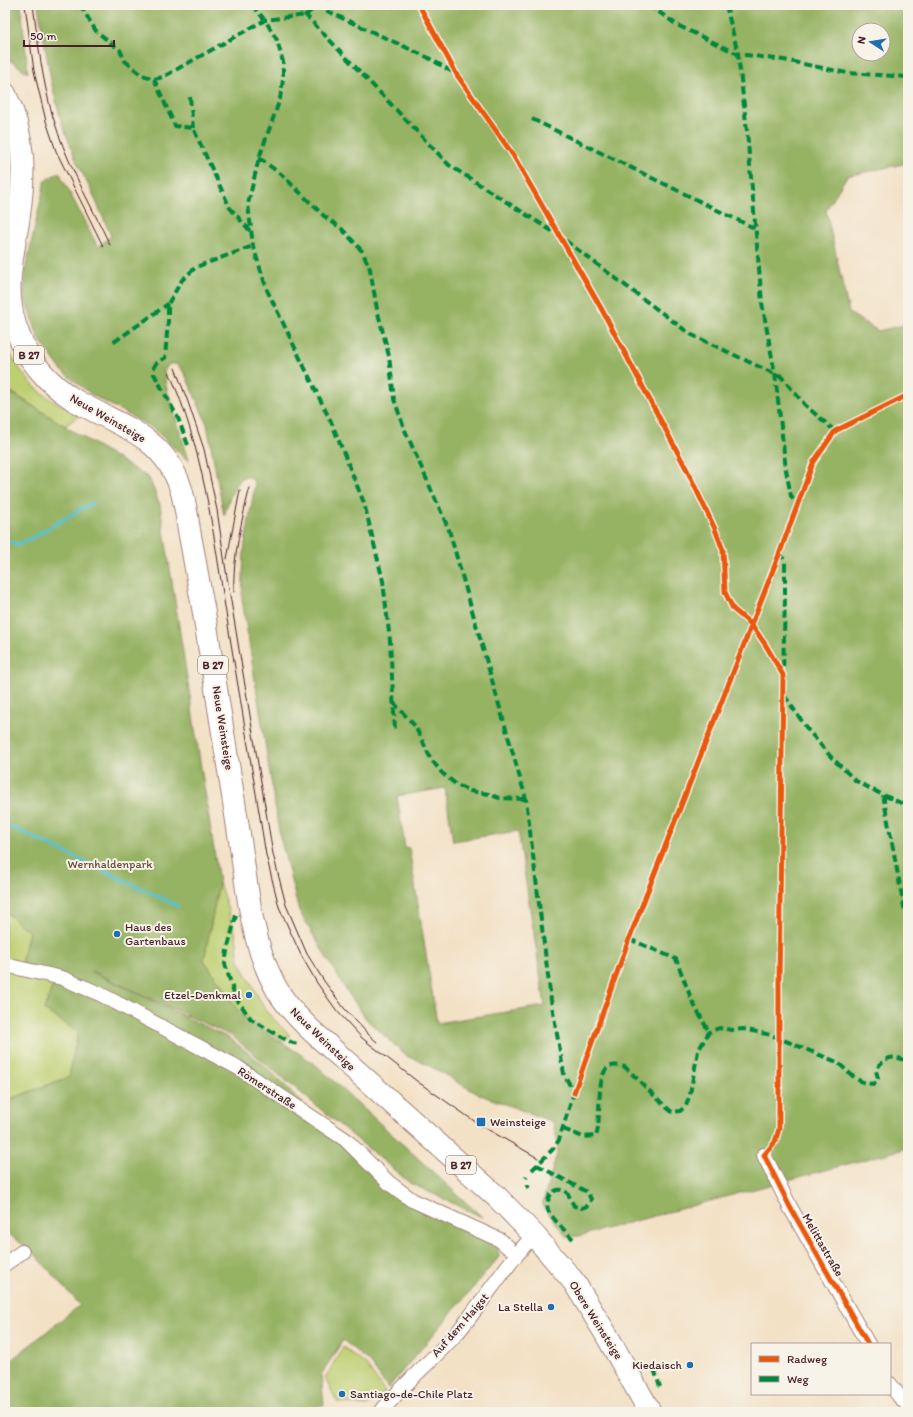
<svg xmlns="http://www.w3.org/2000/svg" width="913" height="1417" viewBox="0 0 913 1417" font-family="Itim,sans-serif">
	<rect width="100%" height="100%" fill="#f7f3e8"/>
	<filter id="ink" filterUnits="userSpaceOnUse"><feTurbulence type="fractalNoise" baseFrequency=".025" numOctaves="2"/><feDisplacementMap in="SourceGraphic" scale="8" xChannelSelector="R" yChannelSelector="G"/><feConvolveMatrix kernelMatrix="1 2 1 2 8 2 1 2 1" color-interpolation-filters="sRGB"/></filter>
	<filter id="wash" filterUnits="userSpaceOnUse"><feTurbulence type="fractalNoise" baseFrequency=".012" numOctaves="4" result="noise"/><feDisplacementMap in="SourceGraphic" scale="16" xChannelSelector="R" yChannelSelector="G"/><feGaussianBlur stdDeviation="0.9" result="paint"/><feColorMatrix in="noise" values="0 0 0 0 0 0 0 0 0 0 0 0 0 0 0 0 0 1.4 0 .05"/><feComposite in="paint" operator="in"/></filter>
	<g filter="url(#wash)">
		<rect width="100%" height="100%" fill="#f3e1c6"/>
		<path fill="#bdcf71" stroke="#84774e" d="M5,343C24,382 41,397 80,415L65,426L5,388Z
			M219,882L236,935L239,960L265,1010L290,1036L284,1041L251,1019L242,1016L204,960Z
			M5,911L29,932L19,972L54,982L44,1010L78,1032L69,1077L5,1101Z
			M343,1347L366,1365L385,1392L375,1401L366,1406L337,1402L325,1378Z"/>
		<path fill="#96b263" stroke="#706847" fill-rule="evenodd" d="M5,5H21L28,73L5,57Z
			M38,5H908V163L847,176L826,210L849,313L878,331L908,324V1148L579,1236L567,1237L542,1205L558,1150L553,1122L478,1094L421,1061L408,1057L367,1020L344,987L299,911L280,837L242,599L244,550L255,484L251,477H242L231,494L224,516L207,424L185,374L177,364H169L164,371L166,386L189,460L184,457L153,428L92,395L62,371L39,339L24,296L25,271L45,181L59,172L98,247L111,236L93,194L77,163L61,121L51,81ZM859,30H883V54H859ZM445,788L453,841L518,831L545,1006L437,1023L409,848H405L397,796Z
			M5,389L149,478L160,505L219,882L204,960L242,1016L315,1064L482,1217L410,1183L232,1036L91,971L229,1038L265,1066L390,1189L497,1241L499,1257L388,1388L370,1363L343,1340L321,1375L324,1405L277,1412H5V1365L80,1305L35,1254L5,1231V1101L69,1077L78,1032L44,1010L54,982L19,972L29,932L5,911Z"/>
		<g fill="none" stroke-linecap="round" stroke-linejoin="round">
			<path stroke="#55c2cd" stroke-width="3.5" d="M5,542L21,544L92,503
				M5,824L178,906"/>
		</g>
	</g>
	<g filter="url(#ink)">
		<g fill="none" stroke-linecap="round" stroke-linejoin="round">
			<g stroke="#9e8078" stroke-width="16">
				<path id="minor" d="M5,965L62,978L100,994L237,1067L346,1140L389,1183L412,1200L500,1240L508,1247
					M764,1155L790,1207L868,1344
					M5,1264L22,1252
					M890,1384L899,1396L908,1405
					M381,1412C404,1383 433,1360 457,1333C484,1301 505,1265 534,1235"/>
			</g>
			<g stroke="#9e8078" stroke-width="24">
				<path id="primary" d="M5,94C26,137 25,176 18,222C12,259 4,288 15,325C25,358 48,384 76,401C119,426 164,435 181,489C185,502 187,516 189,530C194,556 198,581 203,607C216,685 227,762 240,840C247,887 251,939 273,982C282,1001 297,1017 312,1031L498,1198L534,1235L574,1282L606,1334L650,1412"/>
			</g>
			<use href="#minor" stroke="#fff" stroke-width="14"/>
			<use href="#primary" stroke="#fff" stroke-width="22"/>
			<path stroke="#4a1f2b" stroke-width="1" d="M25,5L34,71L46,121L56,151L103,246
				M33,5C38,42 42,80 53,117C66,162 90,203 110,245
				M175,368L188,402L204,449L217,510L226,571L273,854L286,905L307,954L324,981L344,1008L369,1035L377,1042
				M169,372C203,448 213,531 226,613C239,693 253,774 266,855L279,907L301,955L317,983L337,1011L362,1038L418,1082L480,1125L538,1158
				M227,559L240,490
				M234,592C232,561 242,518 250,487"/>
			<path stroke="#00873e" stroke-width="4" stroke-dasharray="8 4" stroke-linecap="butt" d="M80,5L96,31L120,50L125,61L142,75L154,79L163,77L265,20L306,15L316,6L427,57L454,73
				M252,5L265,20L277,40L283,62V80L280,99L259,158L248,204L253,246L267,290L332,424L364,503L383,581L390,641L395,731
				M296,5L449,165L558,235L690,334L781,377
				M649,5L677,25L738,54L784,60L847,73L908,77
				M726,5L738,54L747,131L762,303L775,374L786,470L791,496L797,506
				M154,79L175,126L193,128L230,208L251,232
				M190,97L193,128
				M532,119L756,229
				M259,158L281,174L324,216L342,229L362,251L370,269L377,309L389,356L394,399L404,428L449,530L526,799L551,1000L564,1074L574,1093
				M114,342L168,304
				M779,374L805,405L835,431
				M188,445L178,418L154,374V366L157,362L165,358L168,321V304L182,280L196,267L253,246
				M780,552L785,562V598L783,674
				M784,695L808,730L832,758L856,781L883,795L908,806
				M393,702L415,726L431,759L442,773L457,785L470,791L489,794L499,798L526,799
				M883,795L904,907L908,916
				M236,915L227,951L225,964L235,997L251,1019L281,1037L293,1043L300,1044
				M629,939L676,959L692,1001L709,1032
				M563,1129L583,1137L596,1136C602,1121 595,1074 609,1067C614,1064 619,1066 625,1067L665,1106L672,1112L680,1111L686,1106L690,1094L698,1051L709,1032L719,1028L732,1030L743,1029L771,1035L837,1062L856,1079L865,1083L873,1084L877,1082L878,1078L876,1071C883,1056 894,1054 908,1062
				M537,1165L587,1192L591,1199L590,1203L587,1206L581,1208L574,1206C571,1201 570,1195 566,1192C554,1184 545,1199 548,1210C550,1216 567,1233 573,1239
				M532,1170L553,1149L559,1140L575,1089
				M526,1178L527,1176
				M527,1185L529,1188
				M654,1369L660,1387"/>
			<g stroke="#f7f3e8" stroke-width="8">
				<path id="cycleway" d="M419,5L457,75L513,155L601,308L687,470L715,529L723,550L725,592L733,609L751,624L765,644L783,675L779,983V1129L775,1142L764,1155L790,1207L868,1344
					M574,1093L629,939L780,552L813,463L835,431L908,395"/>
			</g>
			<use href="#cycleway" stroke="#e8590c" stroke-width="5"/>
		</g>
	</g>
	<g fill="#1f6fb2" stroke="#f7f3e8" stroke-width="1.5">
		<circle cx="117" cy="934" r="4"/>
		<circle cx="249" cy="995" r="4"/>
		<rect x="476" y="1117" width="10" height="10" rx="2"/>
		<circle cx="551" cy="1307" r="4"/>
		<circle cx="690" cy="1365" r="4"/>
		<circle cx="342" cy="1394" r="4"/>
	</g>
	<g text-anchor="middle" stroke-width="4" stroke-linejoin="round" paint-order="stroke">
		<g fill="#f7f3e8" stroke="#7e5f64" stroke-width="1">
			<rect x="14" y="346" width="30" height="18" rx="3"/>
			<rect x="198" y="656" width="30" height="18" rx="3"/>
			<rect x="446" y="1156" width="30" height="18" rx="3"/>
		</g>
		<g font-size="11" font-weight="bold" fill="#4a1f2b">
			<text x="29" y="359">B 27</text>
			<text x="213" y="669">B 27</text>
			<text x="461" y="1169">B 27</text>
		</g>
		<g font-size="12" fill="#4a1f2b" stroke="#f7f3e8">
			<text transform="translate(108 418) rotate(30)" y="4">Neue Weinsteige</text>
			<text transform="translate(223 728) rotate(81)" y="4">Neue Weinsteige</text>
			<text transform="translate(323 1039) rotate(44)" y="4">Neue Weinsteige</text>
			<text transform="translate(267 1088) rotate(33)" y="4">Römerstraße</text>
			<text transform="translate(823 1245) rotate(60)" y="4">Melittastraße</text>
			<text transform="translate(596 1320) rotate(58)" y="4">Obere Weinsteige</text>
			<text transform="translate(460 1325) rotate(-49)" y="4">Auf dem Haigst</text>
		</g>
		<g font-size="12" fill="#674b3c" stroke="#f7f3e8">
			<text x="110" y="868">Wernhaldenpark</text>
		</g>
		<g font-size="12" fill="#4a1f2b" stroke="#f7f3e8" text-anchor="start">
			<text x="125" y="931">Haus des<tspan x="125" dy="14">Gartenbaus</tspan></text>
			<text x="241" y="999" text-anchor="end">Etzel-Denkmal</text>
			<text x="490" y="1126">Weinsteige</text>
			<text x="543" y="1311" text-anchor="end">La Stella</text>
			<text x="682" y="1369" text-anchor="end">Kiedaisch</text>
			<text x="350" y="1398">Santiago-de-Chile Platz</text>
		</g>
	</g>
	<rect width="913" height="1417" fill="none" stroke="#f7f3e8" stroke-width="20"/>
	<rect x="751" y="1343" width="140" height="52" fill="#f7f3e8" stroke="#b29e9c"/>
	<rect x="759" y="1356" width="20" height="6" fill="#e8590c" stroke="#b29e9c"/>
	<text x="787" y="1363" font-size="12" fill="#4a1f2b">Radweg</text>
	<rect x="759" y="1376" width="20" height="6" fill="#00873e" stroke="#b29e9c"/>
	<text x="787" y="1383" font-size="12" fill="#4a1f2b">Weg</text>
	<g transform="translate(871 42) rotate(282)"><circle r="19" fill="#f7f3e8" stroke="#b29e9c"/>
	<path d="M0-3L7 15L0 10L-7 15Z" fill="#1f6fb2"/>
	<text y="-6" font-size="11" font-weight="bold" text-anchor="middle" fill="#4a1f2b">N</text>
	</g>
	<path d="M24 40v6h90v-6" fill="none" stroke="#4a1f2b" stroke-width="2"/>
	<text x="30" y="40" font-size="12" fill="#4a1f2b" stroke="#f7f3e8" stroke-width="3" paint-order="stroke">50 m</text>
</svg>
